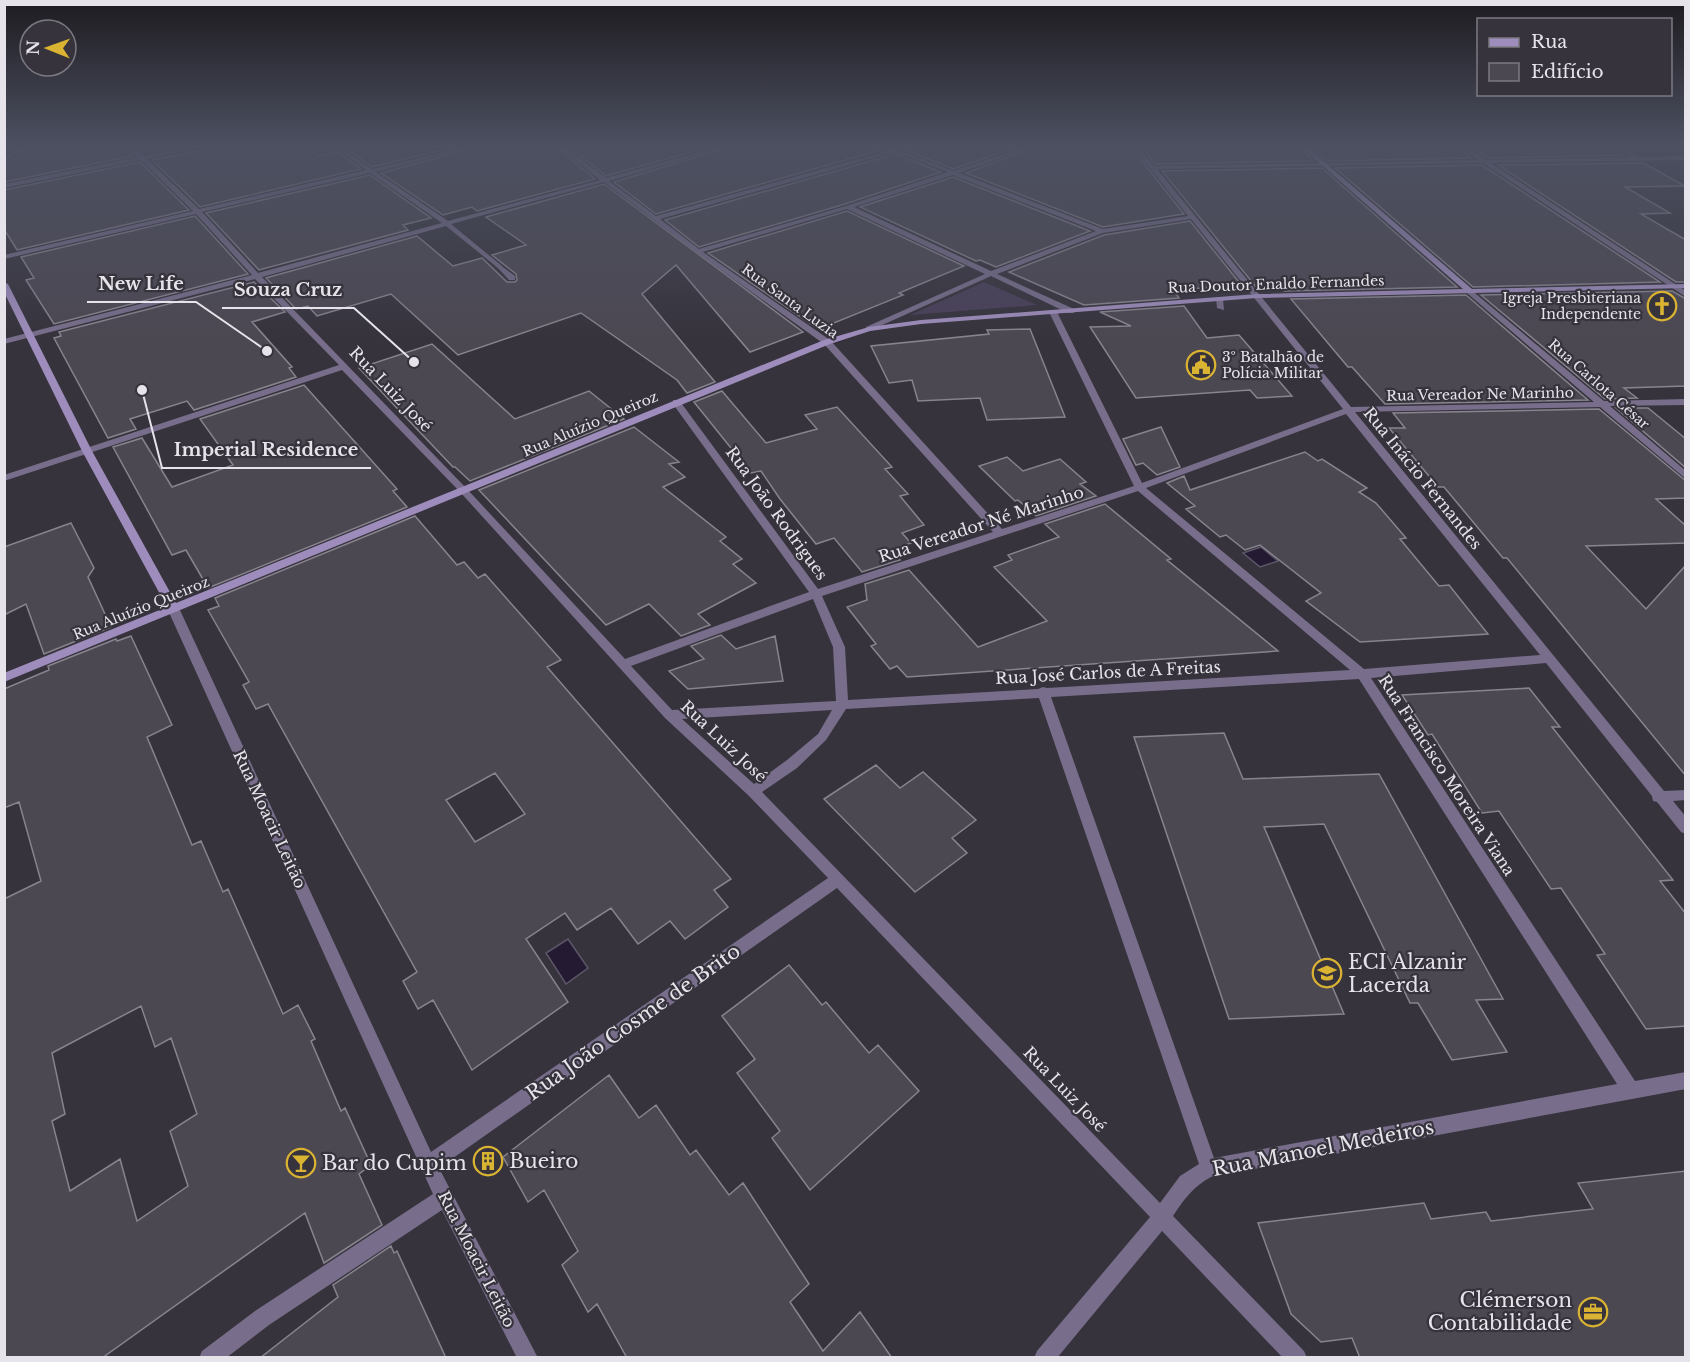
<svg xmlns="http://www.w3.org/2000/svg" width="1690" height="1362" viewBox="0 0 1690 1362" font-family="'Libre Baskerville',serif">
	<rect width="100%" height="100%" fill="#36333c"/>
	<path fill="#494059" d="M984,282L1037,305L910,315Z"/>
	<path fill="#241b32" stroke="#5e5769" stroke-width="1.5" d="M1261,547L1278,561L1260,567L1243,553Z
		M568,939L588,968L566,984L546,953Z"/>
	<path fill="#4c4852" stroke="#88848f" stroke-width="1.5" fill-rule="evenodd" d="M43,147H126L133,156L4,182V162L12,152Z
		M220,147H308L320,156L338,152L361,169L200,207L152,160Z
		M362,147H455L372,167L349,150Z
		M478,147H556L595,179L477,211L472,207L443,215L381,173Z
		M569,147H709L606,176Z
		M730,147H883L884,149L656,214L614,182Z
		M899,147H1018L953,169Z
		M1036,147H1131L1184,214L1103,227L966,173Z
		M1142,147H1299L1313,161L1155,164Z
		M1311,147H1458L1471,158L1326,161Z
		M1471,147H1613L1624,155L1487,158Z
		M895,154L941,172L845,204L699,247L665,220Z
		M140,162L189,210L17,250L4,229V190Z
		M1643,163L1685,186L1625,187L1670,213L1641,214L1686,240V282H1676L1498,165Z
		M1482,165L1660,282L1473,287L1335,168Z
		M1322,168L1457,287L1284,291L1280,286L1256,287L1162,171Z
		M370,175L431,218L403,225L408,230L259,270L206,213Z
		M953,177L1090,231L996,267L980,260L976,261L860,207Z
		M604,184L803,332L750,352L676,265L642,294L715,382L687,393L677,380L581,313L458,355L391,294L317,316L308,306L296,309L266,278L417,236L453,266L482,258L507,282H515L517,280L516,274L492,255L526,245L486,217Z
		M847,211L964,266L899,293L903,295L829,325L826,323L815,327L708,253Z
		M195,216L248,274L54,324L26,280L34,278L21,257Z
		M1190,221L1243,287L1173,289L1179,298L1084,305L1009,272L1104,235Z
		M254,282L285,312L252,322L292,367L289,368L296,377L194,410L187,401L130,419L136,429L108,438L54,338L61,336L59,332Z
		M1672,291L1686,299V386L1624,388L1637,398L1605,399L1481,295Z
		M1466,295L1588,400L1385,404L1352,367H1348L1291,299Z
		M1184,306L1207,338L1239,335L1292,396L1257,398L1250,390L1136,398L1090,327L1131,326L1100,312Z
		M1030,329L1065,417L987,420L980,398L918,401L912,380L889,383L871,346L989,334L987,330Z
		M432,344L515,419L589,391L624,419L470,481L455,467H453L359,368Z
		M304,385L397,489L393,491L407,507L208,588L186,550L172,555L113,447L142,438L172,487L233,465L200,419Z
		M722,391L766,443L817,429L805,415L837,407L892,467L885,469L908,494L900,496L924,525L902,533L911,543L891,550L900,560L862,572L834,538L816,544L780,499L761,471L751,473L694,402Z
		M1616,408H1648L1686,439V468Z
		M1599,409L1686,481V498L1656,499L1686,526V543L1586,546L1646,609L1686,565V776L1507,558H1503L1444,487H1438L1389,428H1405L1393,413Z
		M634,427L679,462L669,464L685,477L663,487L726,537L720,541L742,559L733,564L756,583L698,614L710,625L681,636L649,604L606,625L479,490Z
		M1161,427L1180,467L1157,475L1143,463L1136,465L1123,439Z
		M1305,452L1318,461L1322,459L1367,488L1359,492L1376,503L1406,538L1400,539L1439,586L1449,585L1488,634L1360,642L1306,601L1321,593L1260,545L1245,550L1226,535L1220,537L1186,509L1195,506L1167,483L1184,476L1190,490Z
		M1007,457L1023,471L1060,459L1086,482L1080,484L1096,496L1036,516L1018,500L1015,501L979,466Z
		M1105,504L1171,559L1167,560L1278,651L907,677L897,666L890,669L871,646L876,644L847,607L867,600L865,584L909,570L978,647L1047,621L994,567L1012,560L1008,555L1059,537L1045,524Z
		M415,516L457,565L464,562L478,578L485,574L561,660L547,667L731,879L714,890L728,907L685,939L670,921L638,944L611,908L577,930L565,913L526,939L568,1002L472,1070L433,1000L418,1009L403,981L417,972L268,704L256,709L243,685L249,682L208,610L219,606L215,598ZM495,773L525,814L475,842L446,800Z
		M71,523L94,568L88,577L111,627L44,654L26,604L4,615V547Z
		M721,635L736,649L775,636L783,681L688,689L669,671L704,659L691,646Z
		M131,636L172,725L147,737L192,845L201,841L223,892L228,889L283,1014L298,1005L315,1039L311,1041L341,1111L345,1108L371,1165L359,1174L382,1225L324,1263L305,1213L102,1358H4V899L41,881L19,802L4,808V689L49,670L48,666L116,639L117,641ZM141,1006L155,1047L171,1038L197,1114L170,1131L188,1186L137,1221L120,1159L70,1191L52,1121L65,1114L52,1053Z
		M1529,688L1560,727H1552L1673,880L1660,881L1686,914V1026L1646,1029L1597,955L1605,954L1561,888L1551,889L1499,811L1482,813L1432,734L1428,735L1402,695Z
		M1224,733L1243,779L1379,774L1503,999L1476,1000L1507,1052L1452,1060L1418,1003H1410L1324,824L1264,827L1344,1014L1229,1019L1134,737Z
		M876,765L900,788L923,772L976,820L952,838L967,853L915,892L824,799Z
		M789,965L822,1005L826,1002L869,1053L878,1045L919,1091L810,1190L772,1138L780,1131L737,1073L755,1059L722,1016Z
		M609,1075L639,1118L656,1105L690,1155L696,1150L729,1195L743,1183L809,1284L790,1302L823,1351L860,1312L892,1358H627L597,1304L588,1312L562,1265L578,1251L544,1190L528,1202L503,1157Z
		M1686,1171V1358H1360L1352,1338L1321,1342L1291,1314L1258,1223L1424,1203L1431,1219L1486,1212L1491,1221L1593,1209L1578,1183Z
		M391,1246L394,1253L397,1251L446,1358H260L338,1297L333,1285Z"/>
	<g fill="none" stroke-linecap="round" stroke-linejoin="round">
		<path fill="#786e8b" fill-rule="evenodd" d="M500,265L515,276V280H509L498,268L497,267Z
			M1216,297L1223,299L1224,310L1217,308Z"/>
		<path fill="#786e8b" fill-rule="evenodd" d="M128,147H134L144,156L189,147H201L147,159L199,209L366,170L334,147H341L372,169L465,147H476L376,172L448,221L600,180L558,147H565L606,178L718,147H728L609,181L656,216L890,150L885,147H893L953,171L1025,147H1034L959,173L1103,229L1188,216L1133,147H1139L1154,166L1478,160L1460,147H1467L1486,160L1632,157L1615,147H1622L1640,157L1686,156V160L1491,163L1686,291V297L1483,163L1157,169L1351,407L1594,402L1467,293L1466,291L1470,289L1604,401L1686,399V405L1610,406L1686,471V479L1600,407L1355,412L1664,791L1686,790V800L1673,801L1686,817V834L1681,832L1657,802L1653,801L1652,796L1546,663L1371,678L1635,1081L1686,1072V1089L1211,1177C1194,1186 1184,1199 1173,1216L1304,1351L1307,1358H1283L1162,1231L1057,1358H1034L1037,1351L1150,1217L837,888L439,1168L538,1358H517L442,1210L269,1325L226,1358H199L202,1351L255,1311L433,1194L167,608L169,605H177L179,608L431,1152L828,878L748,795L665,718L461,493L342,370L4,481V475L339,365L255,279L4,344V339L252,275L196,214L4,259V255L193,211L141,160L4,188V184L138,157ZM895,152L948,172L846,206L699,249L660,219ZM370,173L442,223L258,273L202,212ZM953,175L1096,231L991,271L854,207ZM604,182L696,252L824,344L993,532L818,589L679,400H673V404L809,592L625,659L467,489L262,277L446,226L498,268H502V266L451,224ZM847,209L985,274L866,327V331H869L991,276L1068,313H1074V309L997,274L1103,233L1191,219L1343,409L1142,483L1057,312L1050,310L1049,312L1134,486L1002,529L830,340L703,252ZM1346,414L1540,655L1364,669L1146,488ZM1138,491L1350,670L1047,688L1043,687L1038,689L848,700L845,647L822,596ZM813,599L833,647L836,701L672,710L631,666ZM1359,679L1617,1084L1214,1158L1051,697ZM1039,698L1199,1164L1180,1176L1160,1203L762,792L797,768L826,740L846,709ZM832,710L818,734L787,760L754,784L682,719Z
			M1680,147H1686V151Z"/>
		<path fill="#9e8dbc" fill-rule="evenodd" d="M1301,147H1307L1472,289L1686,284V288L1257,298L921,324L870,331L830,344L4,682V673L167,607L82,451L4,292V282L8,284L92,451L176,603L824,340L869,327L921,320L1257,294L1463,289Z"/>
	</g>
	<linearGradient id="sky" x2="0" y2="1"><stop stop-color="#1e1c21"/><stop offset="0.43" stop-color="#4c5061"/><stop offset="1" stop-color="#4c5061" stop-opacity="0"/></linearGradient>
	<rect width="1690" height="338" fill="url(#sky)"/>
	<defs>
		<g id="church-ring" transform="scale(1.5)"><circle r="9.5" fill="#36333c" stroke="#dab333" stroke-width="1.5"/><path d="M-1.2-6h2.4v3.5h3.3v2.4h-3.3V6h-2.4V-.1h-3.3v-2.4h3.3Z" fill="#dab333"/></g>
		<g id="civic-ring" transform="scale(1.5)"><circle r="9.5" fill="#36333c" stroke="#dab333" stroke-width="1.5"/><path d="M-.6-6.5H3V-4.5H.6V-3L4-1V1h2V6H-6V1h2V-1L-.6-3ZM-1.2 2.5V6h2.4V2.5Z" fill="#dab333"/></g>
		<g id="school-ring" transform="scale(1.5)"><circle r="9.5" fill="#36333c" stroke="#dab333" stroke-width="1.5"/><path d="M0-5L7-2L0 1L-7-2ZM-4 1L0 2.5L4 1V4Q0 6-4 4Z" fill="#dab333"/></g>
		<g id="building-ring" transform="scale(1.5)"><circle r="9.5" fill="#36333c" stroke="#dab333" stroke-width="1.5"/><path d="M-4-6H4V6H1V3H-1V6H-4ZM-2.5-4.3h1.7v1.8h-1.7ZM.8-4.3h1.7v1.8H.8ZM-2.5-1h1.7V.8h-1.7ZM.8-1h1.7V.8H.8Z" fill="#dab333"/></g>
		<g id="bar-ring" transform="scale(1.5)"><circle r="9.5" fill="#36333c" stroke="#dab333" stroke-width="1.5"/><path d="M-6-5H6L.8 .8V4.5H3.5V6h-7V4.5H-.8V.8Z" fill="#dab333"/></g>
		<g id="office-ring" transform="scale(1.5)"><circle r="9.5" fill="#36333c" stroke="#dab333" stroke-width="1.5"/><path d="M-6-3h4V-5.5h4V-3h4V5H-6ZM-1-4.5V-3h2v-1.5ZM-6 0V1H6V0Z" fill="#dab333"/></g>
	</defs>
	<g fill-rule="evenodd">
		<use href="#church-ring" x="1662" y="306"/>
		<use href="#civic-ring" x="1201" y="365"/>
		<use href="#school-ring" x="1327" y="973"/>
		<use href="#building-ring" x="488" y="1161"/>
		<use href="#bar-ring" x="301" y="1163"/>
		<use href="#office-ring" x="1593" y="1312"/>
	</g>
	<g text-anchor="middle" stroke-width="4.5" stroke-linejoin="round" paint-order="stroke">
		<g font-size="14" fill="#e6e4ea" stroke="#36333c">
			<text transform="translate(1276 284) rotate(-2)" y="5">Rua Doutor Enaldo Fernandes</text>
			<text transform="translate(790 301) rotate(36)" y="5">Rua Santa Luzia</text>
			<text transform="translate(1599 384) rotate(41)" y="5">Rua Carlota César</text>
			<text transform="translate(1480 394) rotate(-1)" y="5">Rua Vereador Ne Marinho</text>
			<text transform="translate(590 424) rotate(-23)" y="5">Rua Aluízio Queiroz</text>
			<text transform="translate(141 608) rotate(-22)" y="5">Rua Aluízio Queiroz</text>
		</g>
		<g font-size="14" fill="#e6e4ea" stroke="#36333c" text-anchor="end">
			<text x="1641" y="303">Igreja Presbiteriana<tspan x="1641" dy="16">Independente</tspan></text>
			<text x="1222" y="362" text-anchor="start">3º Batalhão de<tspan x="1222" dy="16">Polícia Militar</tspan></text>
		</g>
		<g font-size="16" fill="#e6e4ea" stroke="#36333c">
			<text transform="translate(391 389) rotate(46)" y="6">Rua Luiz José</text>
			<text transform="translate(1423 478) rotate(51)" y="6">Rua Inácio Fernandes</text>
			<text transform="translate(777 513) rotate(54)" y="6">Rua João Rodrigues</text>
			<text transform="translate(981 524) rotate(-18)" y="6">Rua Vereador Né Marinho</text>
			<text transform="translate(1108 672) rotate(-3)" y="6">Rua José Carlos de A Freitas</text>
			<text transform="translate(724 741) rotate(43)" y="6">Rua Luiz José</text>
			<text transform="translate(1447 775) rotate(57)" y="6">Rua Francisco Moreira Viana</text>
			<text transform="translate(270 819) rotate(65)" y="6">Rua Moacir Leitão</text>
			<text transform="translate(1065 1089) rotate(46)" y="6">Rua Luiz José</text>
			<text transform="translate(477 1259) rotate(63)" y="6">Rua Moacir Leitão</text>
		</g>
		<g font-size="20" fill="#e6e4ea" stroke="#36333c" text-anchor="start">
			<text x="1348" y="969">ECI Alzanir<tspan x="1348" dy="23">Lacerda</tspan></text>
			<text x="509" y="1168">Bueiro</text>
			<text x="322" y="1170">Bar do Cupim</text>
			<text x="1572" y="1307" text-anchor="end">Clémerson<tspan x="1572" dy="23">Contabilidade</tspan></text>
		</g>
		<g font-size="20" fill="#e6e4ea" stroke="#36333c">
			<text transform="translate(633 1022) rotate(-35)" y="7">Rua João Cosme de Brito</text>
			<text transform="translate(1323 1148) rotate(-11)" y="7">Rua Manoel Medeiros</text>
		</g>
	</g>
	<path fill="none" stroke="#e6e4ea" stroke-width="2" d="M267 351L196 302H87M414 362L354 308H222M142 390L162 468H371"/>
	<g fill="#e6e4ea" stroke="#36333c" stroke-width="2">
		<circle cx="267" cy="351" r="6"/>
		<circle cx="414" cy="362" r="6"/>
		<circle cx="142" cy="390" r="6"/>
	</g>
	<g font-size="18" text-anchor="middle" font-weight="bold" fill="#e6e4ea" stroke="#36333c" stroke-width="4.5" stroke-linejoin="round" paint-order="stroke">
		<text x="141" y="290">New Life</text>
		<text x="288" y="296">Souza Cruz</text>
		<text x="266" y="456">Imperial Residence</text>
	</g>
	<rect width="1690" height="1362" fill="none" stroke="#e6e4ea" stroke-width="12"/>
	<rect x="1477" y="18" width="195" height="78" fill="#36333c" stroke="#7c7a82" stroke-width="1.5"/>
	<rect x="1489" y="38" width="30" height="9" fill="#9e8dbc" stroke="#7c7a82" stroke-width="1.5"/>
	<text x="1531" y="48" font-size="18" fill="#e6e4ea">Rua</text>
	<rect x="1489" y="63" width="30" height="18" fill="#4c4852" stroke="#7c7a82" stroke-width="1.5"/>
	<text x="1531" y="78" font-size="18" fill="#e6e4ea">Edifício</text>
	<g transform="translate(48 48) rotate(271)"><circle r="28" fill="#36333c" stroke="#7c7a82" stroke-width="1.5"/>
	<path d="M0-4.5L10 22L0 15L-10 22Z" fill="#dab333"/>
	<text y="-9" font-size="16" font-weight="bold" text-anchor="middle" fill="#e6e4ea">N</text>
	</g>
</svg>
